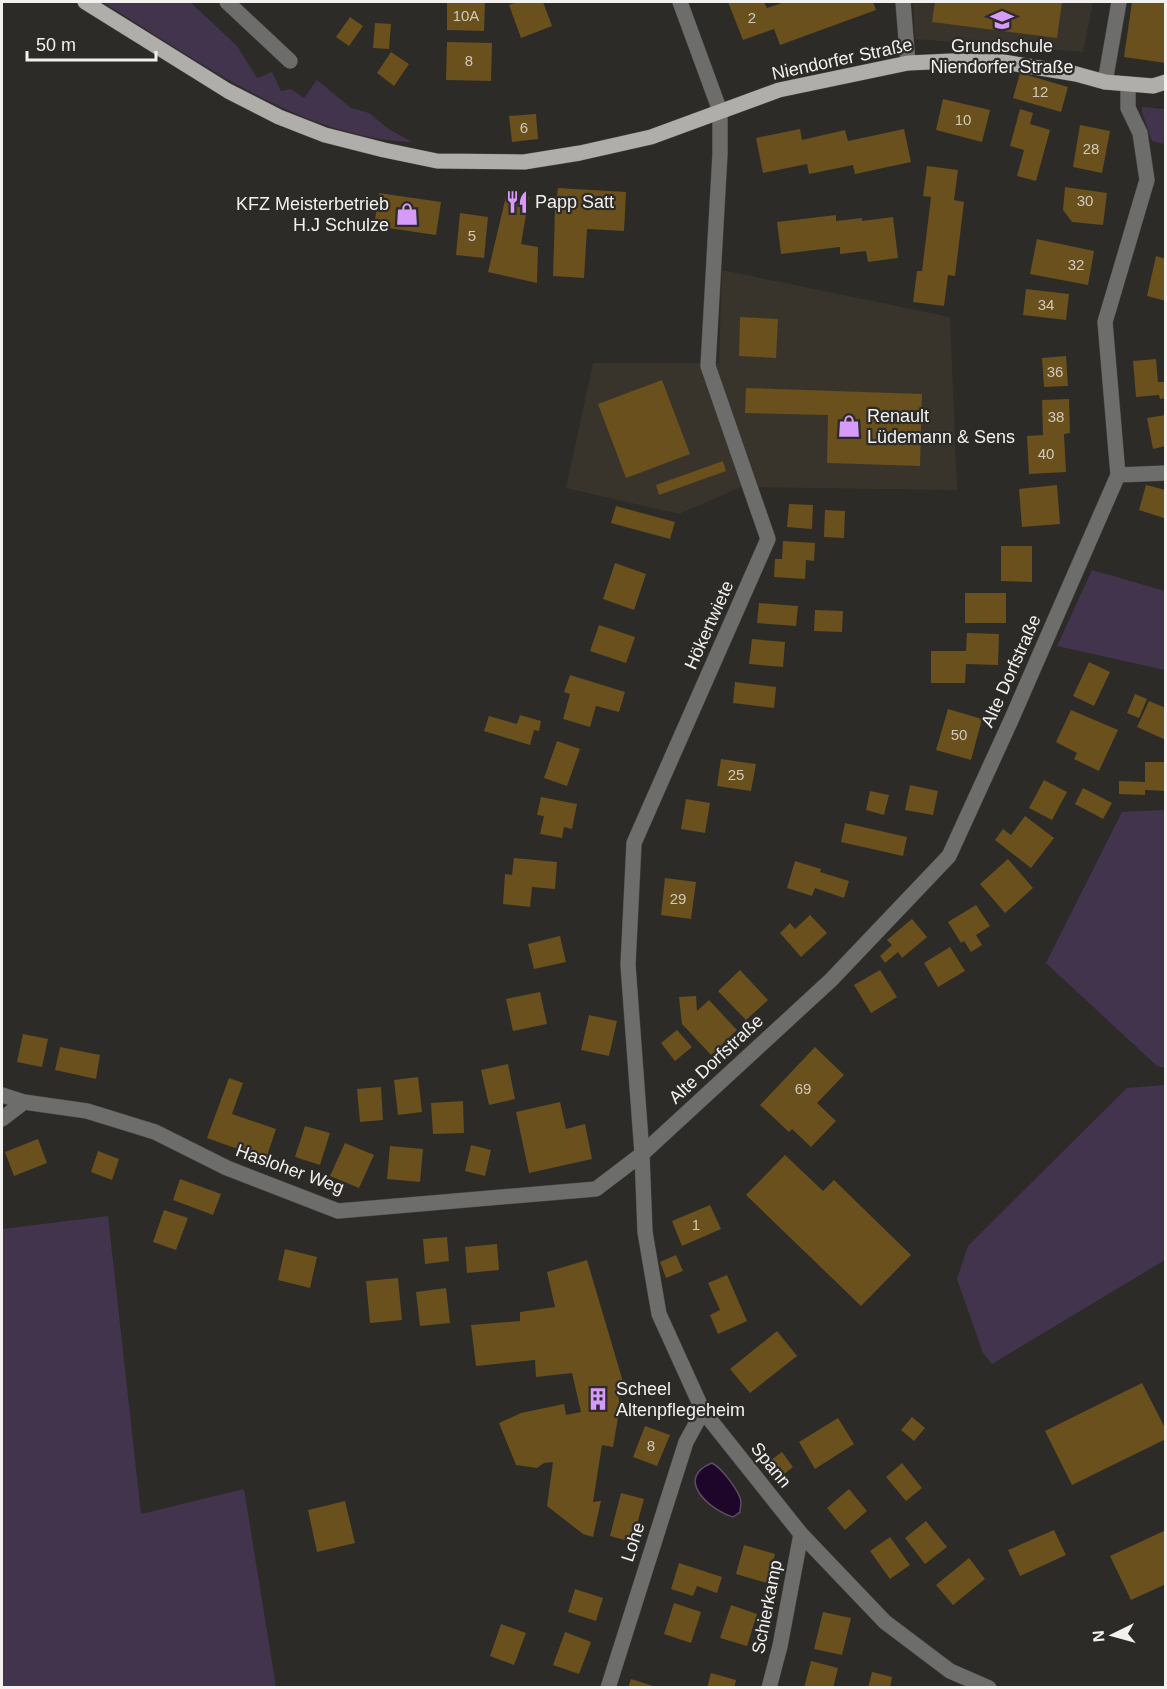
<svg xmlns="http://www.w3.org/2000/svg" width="1167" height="1689" viewBox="0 0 1167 1689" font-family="Arial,sans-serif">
	<rect width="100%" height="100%" fill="#2c2b28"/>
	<path fill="#38342c" d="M913,2H1093L1083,52L915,39Z
		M722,270L950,317L957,490L741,487L679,514L566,488L593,363H719Z"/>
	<path fill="#43344d" d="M102,2H190L237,46L257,78L272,72L281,91L291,89L304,98L317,80L351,108L369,113L390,130L412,142C298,137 197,59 102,2Z
		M1142,107L1165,109V137L1163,144L1152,141L1142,112Z
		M1092,570L1165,591V670L1057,646Z
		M1165,810H1166L1165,1068L1157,1066L1046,963L1122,812Z
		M1165,1085V1260L992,1364L983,1353L957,1279L968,1246L1127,1088Z
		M108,1216L141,1514L244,1489L276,1687H2V1229Z"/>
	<path fill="#1e052a" stroke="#5e4c65" stroke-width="1.5" d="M712,1463C722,1468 740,1492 741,1502C741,1505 740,1508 740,1512L733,1517C709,1510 674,1478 712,1463Z"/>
	<path fill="#69501d" d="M447,2H485L484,31L447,30Z
		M517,2H543L552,26L521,38L509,5Z
		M728,2H764L767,8L785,2H873L876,10L780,45L774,29L743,40Z
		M935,2H1062L1057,38L932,22Z
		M1132,2H1166V63L1124,57Z
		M350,17L363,26L349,46L336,37Z
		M375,23L391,24L389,49L373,48Z
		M447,42L492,43L491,81L446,80Z
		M391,52L409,64L394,86L377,73Z
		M1020,73L1068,87L1061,112L1013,98Z
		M943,99L990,110L982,142L936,130Z
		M1020,109L1033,113L1030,124L1050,130L1036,181L1017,176L1024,150L1010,146Z
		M536,114L538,139L512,142L509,116Z
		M1080,125L1110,131L1102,173L1073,167Z
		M800,129L802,140L845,130L848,141L904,129L911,162L855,174L853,165L809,174L807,164L763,173L756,138Z
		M927,166L958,170L954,200L964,202L955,276L948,275L944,306L913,302L917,271H922L931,197L923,196Z
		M1065,187L1107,193L1103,225L1072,222L1063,210Z
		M558,188L626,192L624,231L587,229L584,278L553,276L555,209Z
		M507,192L529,197L521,244L538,247L537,283L488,272Z
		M379,193L441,202L436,235L374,226Z
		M460,213L488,217L484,258L456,255Z
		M836,215V221L862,218V221L893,217L898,258L868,262L866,251L840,254V247L781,254L777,222Z
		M1037,239L1094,251L1088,285L1030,274Z
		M1156,256L1166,259V301L1147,296Z
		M1026,289L1069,294L1066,320L1023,315Z
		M740,317L778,319L776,358L739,356Z
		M1066,356L1068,386L1044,387L1042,358Z
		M1156,359L1158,382H1166V398L1160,399L1159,395L1136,397L1133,361Z
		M662,380L690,454L626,478L598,404Z
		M746,388L922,394L920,466L827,463L828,415L745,413Z
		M1069,399L1070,433L1064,434L1066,472L1029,474L1027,436L1043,435L1042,400Z
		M1166,415V446L1153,449L1147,418Z
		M723,461L726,471L659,495L656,485Z
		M1057,485L1060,524L1022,527L1019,489Z
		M1146,485L1166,490L1164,518L1139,510Z
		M789,504L813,505L812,529L787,527Z
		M616,506L675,522L670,539L611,523Z
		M825,510L845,511L844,538L824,537Z
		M783,541L815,543L814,561L806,560L805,579L774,577L775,559H782Z
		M1001,546H1032V582L1001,581Z
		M615,563L646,574L634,610L603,599Z
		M965,593H1006V623H965Z
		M759,603L798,606L796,626L757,623Z
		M815,610L843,611L842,632L814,631Z
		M599,625L635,637L626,663L590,651Z
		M967,633L999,634L998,665L966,664L965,683H931V651H966Z
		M752,639L785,642L783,667L749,664Z
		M1089,662L1110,672L1094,706L1073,696Z
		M570,675L625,692L619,712L596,706L590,727L563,719L570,694L564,692Z
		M735,682L776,687L774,708L733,703Z
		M1135,694L1147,699L1139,718L1127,713Z
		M1149,701L1166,708V740L1137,727Z
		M948,709L982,719L971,760L936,750Z
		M1071,710L1118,730L1099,771L1074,759L1077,753L1056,742Z
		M520,715L541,721L539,731L534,730L530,745L484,731L489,716L517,724Z
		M557,741L580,749L567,786L544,778Z
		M721,759L756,764L751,791L717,786Z
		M1145,762H1166V791L1145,790V795L1119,794V781L1145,782Z
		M1044,780L1067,792L1052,820L1029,808Z
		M910,785L938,791L933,815L905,810Z
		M1083,788L1112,803L1103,819L1075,804Z
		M870,791L889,795L884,815L866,810Z
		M541,797L577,804L572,829L564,827L562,838L540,834L544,816L537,815Z
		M686,799L710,803L705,833L681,829Z
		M1025,816L1054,838L1031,868L995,840L1003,829L1011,835Z
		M845,823L907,837L903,856L841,842Z
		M514,858L557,862L555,889L532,887L530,907L503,904L505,874L512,875Z
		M1008,859L1033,888L1005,913L980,884Z
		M795,861L821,869L820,872L849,881L844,898L815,888L812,896L787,888Z
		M665,878L696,882L691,919L661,915Z
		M976,905L990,926L976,935L982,945L971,952L964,941L961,943L948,922Z
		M810,915L827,933L801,957L780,933L790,923L795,929Z
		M912,919L927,937L902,958L898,952L885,963L880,956L892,945L887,940Z
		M560,936L566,962L534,969L528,944Z
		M950,947L965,971L938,987L924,963Z
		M740,970L768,1000L746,1020L718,991Z
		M880,970L897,997L871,1013L854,985Z
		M540,992L547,1024L513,1031L506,999Z
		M696,996L697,1011L709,1000L737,1030L711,1055L682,1024L679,997Z
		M589,1015L617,1021L609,1056L581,1050Z
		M677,1030L692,1047L675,1061L661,1043Z
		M23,1034L48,1039L42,1067L17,1062Z
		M60,1047L100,1055L96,1079L55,1070Z
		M815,1047L844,1075L817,1103L836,1121L811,1147L792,1129L789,1132L760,1105Z
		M508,1064L515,1099L489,1105L481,1070Z
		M418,1077L422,1112L398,1115L394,1080Z
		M229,1078L243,1083L232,1114L276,1129L266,1159L207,1138Z
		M381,1087L383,1120L360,1122L357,1089Z
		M463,1101L464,1133L433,1134L431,1103Z
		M560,1102L566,1129L585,1124L592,1159L529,1173L516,1112Z
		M305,1126L330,1133L320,1165L295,1157Z
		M38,1139L47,1163L14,1176L5,1152Z
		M345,1143L374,1155L359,1188L330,1176Z
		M471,1145L491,1150L485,1176L465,1171Z
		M390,1146L423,1149L420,1182L387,1179Z
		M98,1151L119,1159L112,1180L91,1172Z
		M785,1155L823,1191L834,1180L911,1255L861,1306L746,1195Z
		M180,1179L221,1194L213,1215L173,1200Z
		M710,1205L721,1229L682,1246L672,1221Z
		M164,1210L188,1218L176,1250L153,1242Z
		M447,1237L449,1261L425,1264L423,1239Z
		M497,1244L499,1270L467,1273L465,1247Z
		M285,1249L317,1257L310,1288L278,1280Z
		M676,1255L683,1271L666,1278L660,1262Z
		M587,1260L626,1392L618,1394L620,1406L613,1447L602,1445L593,1502L601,1501L593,1537L583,1534L547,1506L553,1462L544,1463L537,1468L516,1465L499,1423L521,1413L564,1404L566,1415L581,1412L572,1373L536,1377L535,1360L476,1366L471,1325L520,1321V1312L555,1307L547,1272Z
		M727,1275L747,1321L718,1334L710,1315L720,1310L708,1283Z
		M398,1278L402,1320L370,1323L366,1281Z
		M446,1288L450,1323L420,1326L416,1292Z
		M777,1331L797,1356L750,1393L730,1369Z
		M1142,1383L1166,1430V1439L1072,1485L1045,1431Z
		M912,1417L925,1428L914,1441L901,1430Z
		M838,1418L854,1444L815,1469L799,1442Z
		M645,1426L670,1435L657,1466L633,1457Z
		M782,1452L793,1467L779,1478L767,1463Z
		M902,1463L922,1488L906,1501L886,1477Z
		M849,1489L867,1511L845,1530L827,1508Z
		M621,1493L644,1499L632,1542L610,1536Z
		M345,1501L355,1543L317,1552L308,1510Z
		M926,1521L947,1547L925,1564L905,1538Z
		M1054,1530L1066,1555L1020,1576L1008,1550Z
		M1166,1530V1584L1131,1600L1110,1556Z
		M890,1537L910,1565L890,1579L870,1551Z
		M744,1545L775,1554L767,1583L736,1574Z
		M969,1558L985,1579L953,1605L936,1585Z
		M679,1563L722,1577L717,1593L697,1586L693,1596L671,1589Z
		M575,1589L603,1598L596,1621L568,1612Z
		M674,1603L701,1612L691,1643L664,1634Z
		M731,1605L757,1614L747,1646L720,1638Z
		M823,1612L851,1618L842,1655L814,1649Z
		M501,1624L526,1633L514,1665L490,1656Z
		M565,1632L591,1642L579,1674L553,1665Z
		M811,1661L838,1668L833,1688H804Z
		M872,1672L892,1677L890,1688H868Z
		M711,1673L736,1680L734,1688H707Z
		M631,1679L656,1687V1688H628Z"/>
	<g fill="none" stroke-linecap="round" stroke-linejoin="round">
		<g stroke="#484744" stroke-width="16">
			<path id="minor" d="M227,2L290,61
				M680,2L720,111V154L708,366L768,539L634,843L628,965L642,1154L645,1232L659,1314L703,1411L801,1534L885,1622L950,1671L989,1688
				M903,2L908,63
				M1105,82L1119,2
				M1118,475L1166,473
				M2,1095L24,1102L87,1111L155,1132L227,1168L338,1211L596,1189L642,1154L831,980L949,856L1012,718L1118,475L1105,322L1147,180L1140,133L1128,108V84
				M2,1119L24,1102
				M608,1688L686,1442L703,1411
				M769,1688L780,1646L801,1534"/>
		</g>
		<g stroke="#484744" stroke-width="16">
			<path id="major" d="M85,2L228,91L279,117L325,135L384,150L437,161L524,162L580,153L651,137L779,90L908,63L952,61L1003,62L1076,74L1105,82L1153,86L1166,82"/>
		</g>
		<use href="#minor" stroke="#6d6d6b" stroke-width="15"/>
		<use href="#major" stroke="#b0aeab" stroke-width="15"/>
	</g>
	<defs>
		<g id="school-bare" transform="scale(1.8)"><path d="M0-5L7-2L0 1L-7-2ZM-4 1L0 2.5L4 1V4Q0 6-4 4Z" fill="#d69bf9" stroke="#2c2b28" stroke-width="2.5" paint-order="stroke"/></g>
		<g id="restaurant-bare" transform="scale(1.8)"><path d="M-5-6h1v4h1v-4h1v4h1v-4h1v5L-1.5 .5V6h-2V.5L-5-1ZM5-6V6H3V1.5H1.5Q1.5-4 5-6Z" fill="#d69bf9" stroke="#2c2b28" stroke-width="2.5" paint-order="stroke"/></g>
		<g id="shop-bare" transform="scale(1.8)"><path d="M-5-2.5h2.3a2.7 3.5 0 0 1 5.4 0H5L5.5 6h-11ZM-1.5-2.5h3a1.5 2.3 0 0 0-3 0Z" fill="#d69bf9" stroke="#2c2b28" stroke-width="2.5" paint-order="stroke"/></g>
		<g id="building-bare" transform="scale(1.8)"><path d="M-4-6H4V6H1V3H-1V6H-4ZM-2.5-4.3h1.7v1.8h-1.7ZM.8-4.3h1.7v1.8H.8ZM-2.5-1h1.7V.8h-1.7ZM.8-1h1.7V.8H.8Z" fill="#d69bf9" stroke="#2c2b28" stroke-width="2.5" paint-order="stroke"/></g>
	</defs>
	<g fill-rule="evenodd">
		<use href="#school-bare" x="1002" y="20"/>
		<use href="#restaurant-bare" x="517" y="202"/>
		<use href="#shop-bare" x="407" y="214"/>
		<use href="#shop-bare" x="849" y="426"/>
		<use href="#building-bare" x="598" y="1399"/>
	</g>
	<g text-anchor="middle" stroke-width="4.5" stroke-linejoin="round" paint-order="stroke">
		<g font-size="15" fill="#d0c9ba">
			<text x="466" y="21">10A</text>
			<text x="752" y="23">2</text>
			<text x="469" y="66">8</text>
			<text x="1040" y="97">12</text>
			<text x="963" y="125">10</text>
			<text x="524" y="133">6</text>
			<text x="1091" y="154">28</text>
			<text x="1085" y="206">30</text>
			<text x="472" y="241">5</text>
			<text x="1076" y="270">32</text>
			<text x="1046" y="310">34</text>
			<text x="1055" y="377">36</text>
			<text x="1056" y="422">38</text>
			<text x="1046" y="459">40</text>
			<text x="959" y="740">50</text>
			<text x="736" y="780">25</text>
			<text x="678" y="904">29</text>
			<text x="803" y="1094">69</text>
			<text x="696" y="1230">1</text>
			<text x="651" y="1451">8</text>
		</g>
		<g font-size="18" fill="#f2f1ef" stroke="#2c2b28" text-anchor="start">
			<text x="1002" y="52" text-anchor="middle">Grundschule<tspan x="1002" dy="21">Niendorfer Straße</tspan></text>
			<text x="535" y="208">Papp Satt</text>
			<text x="389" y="210" text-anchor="end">KFZ Meisterbetrieb<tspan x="389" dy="21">H.J Schulze</tspan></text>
			<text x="867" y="422">Renault<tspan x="867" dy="21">Lüdemann &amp; Sens</tspan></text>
			<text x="616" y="1395">Scheel<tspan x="616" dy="21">Altenpflegeheim</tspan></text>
		</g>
		<g font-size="18" fill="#f2f1ef" stroke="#2c2b28">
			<text transform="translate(842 59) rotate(-12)" y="6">Niendorfer Straße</text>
			<text transform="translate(709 625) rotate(-66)" y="6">Hökertwiete</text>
			<text transform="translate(1011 671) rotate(-66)" y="6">Alte Dorfstraße</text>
			<text transform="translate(716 1059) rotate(-43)" y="6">Alte Dorfstraße</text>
			<text transform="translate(290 1169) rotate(20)" y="6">Hasloher Weg</text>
			<text transform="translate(771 1465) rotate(51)" y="6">Spann</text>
			<text transform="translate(633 1542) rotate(-72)" y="6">Lohe</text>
			<text transform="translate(767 1607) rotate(-79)" y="6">Schierkamp</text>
		</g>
	</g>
	<rect width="1167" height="1689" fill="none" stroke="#f2f1ef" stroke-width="6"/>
	<g transform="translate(1113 1635) rotate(265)" stroke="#2c2b28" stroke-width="4.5" paint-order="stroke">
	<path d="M0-4.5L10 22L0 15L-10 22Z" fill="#f2f1ef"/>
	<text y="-9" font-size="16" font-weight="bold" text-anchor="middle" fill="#f2f1ef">N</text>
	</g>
	<path d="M27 51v9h129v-9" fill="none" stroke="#f2f1ef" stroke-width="3"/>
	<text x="36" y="51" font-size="18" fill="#f2f1ef" stroke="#2c2b28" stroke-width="4.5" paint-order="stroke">50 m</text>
</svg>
